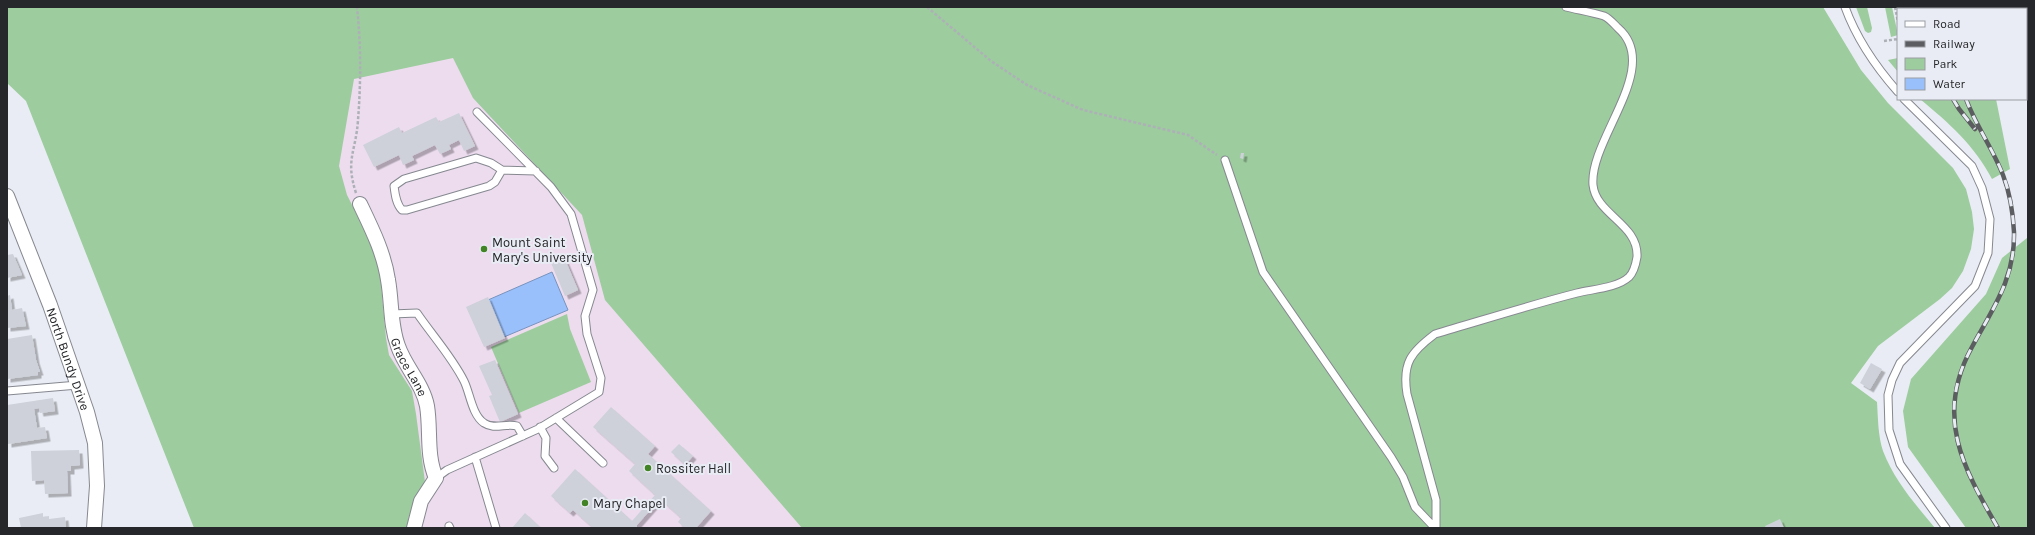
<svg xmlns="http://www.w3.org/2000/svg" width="2035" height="535" viewBox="0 0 2035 535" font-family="Karla,sans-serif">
	<defs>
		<filter id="shadow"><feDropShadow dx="3.5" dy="3.5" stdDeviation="0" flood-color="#0004"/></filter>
	</defs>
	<rect width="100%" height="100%" fill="#e9ecf4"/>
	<path fill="#ecdcee" d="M478,41L856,528H367L336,297L334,66Z"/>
	<path fill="#9dcc9e" d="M7,7H1823L1861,70L1888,103L1953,168L1966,189L1972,212L1974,229L1971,249L1963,271L1952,288L1940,299L1878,346L1851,383L1877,402C1878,418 1878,436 1883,451C1894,480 1915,504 1935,528H802L605,300L582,215L473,98L453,58L354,79L339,166L347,195L375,250L379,262L386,338L389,355L412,391L416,414L425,482L409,516L407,528H194L26,101L7,83Z
		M1856,7H1867L1872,28L1871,32L1868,33L1865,31Z
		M1885,7H1892L1898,35L1891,37Z
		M1898,58V72L1888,60Z
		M1920,99H1996L2010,169L1992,179C1974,145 1949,123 1920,99Z
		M2027,238L2028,528H1966L1908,447L1903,411L1911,379L1986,294L2002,258Z
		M567,314L570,329L591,382L519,413L491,347Z"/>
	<path fill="#9ac0fc" stroke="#7792bd" d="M552,272L568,310L504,337L488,300Z"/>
	<path fill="#ced1d9" filter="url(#shadow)" d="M459,113L475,146L464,151L459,140L449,145L451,149L440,154L435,145L412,156L414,160L403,165L399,155L374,167L363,145L399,127L402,133L436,117L439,122Z
		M1241,153H1244L1243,159L1240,158Z
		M13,254L22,275L7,278V255Z
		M564,257L578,290L565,296L551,263Z
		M10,295L12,310L22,308L26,326L7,328V296Z
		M488,297L505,338L484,347L466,307Z
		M32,335L36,360L40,372H38V375L7,379V339Z
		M495,360L518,414L500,422L489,396L492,395L479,366Z
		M1871,363L1882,369L1870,389L1860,383Z
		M53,398L55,411L40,413L39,408L34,409L37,428L45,427L47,438L8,444L7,405Z
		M611,407L655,446L648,454L711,511L696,528H685L678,522L681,518L660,499L637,525V528H593L573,510L570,513L551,496L575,469L632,521L655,495L629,471L635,464L593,427Z
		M679,444L693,456L685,465L671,452Z
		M79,450L80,465L71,466V471H67L68,493L45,494L44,480L32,481L31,451Z
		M43,513V517L49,516V519L65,517L66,528H21L19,518Z
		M525,513L541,528H512Z
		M1780,519L1784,528H1766L1765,526Z"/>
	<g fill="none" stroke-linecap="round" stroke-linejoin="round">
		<g stroke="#868890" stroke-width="9">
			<path id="lane" d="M1845,7C1857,40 1875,66 1898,92
				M1904,99L1972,166L1982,188L1990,219L1988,253L1975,286L1900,363L1892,380L1888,395L1889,430L1900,464L1946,528
				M1225,160L1263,272L1391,457L1403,477L1415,507L1435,528
				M502,170L495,182L489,186L407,210H402C396,204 395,194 394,186L404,179L476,158L491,163L502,170L536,171
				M392,314L417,313C432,335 452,357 464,381C470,393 472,415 484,423C494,430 506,423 517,426L523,436
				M7,391L78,385
				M556,418L603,463
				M540,427L546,438L545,456L554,468
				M475,457L496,528
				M436,478L447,470L538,429L599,392L601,378L587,334L585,316L593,290L571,214L551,187L477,112
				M449,526L450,528
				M1436,528V500L1407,394C1402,363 1411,352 1435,334C1483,320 1530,305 1577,293C1593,289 1617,288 1629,277C1634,272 1636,263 1637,257C1639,224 1596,215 1593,185C1589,139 1663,67 1618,28C1614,24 1609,18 1604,16C1592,12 1578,10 1566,7"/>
		</g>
		<g stroke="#868890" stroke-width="16">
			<g id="street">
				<path id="s1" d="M7,196L50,305L87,412L95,443L97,486L94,528"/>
				<path id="s2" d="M360,204C372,229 384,253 388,280C392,302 390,325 398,346C405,367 423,384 427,406C431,430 426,455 436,478L421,501L414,528"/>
			</g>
		</g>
		<g stroke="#868890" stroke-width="24">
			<path id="highway" d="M2019,7L2020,9
				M2026,40L2028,50"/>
		</g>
		<path stroke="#aeb0b7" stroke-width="2.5" stroke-dasharray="3 2" stroke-linecap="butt" d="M927,7L991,61L1027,85L1083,110L1188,135L1217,155
			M1895,7L1898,22
			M1884,41L1898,39
			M356,193C345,159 356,152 358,120C361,82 361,45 357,7"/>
		<use href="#lane" stroke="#fff" stroke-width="7"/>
		<use href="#street" stroke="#fff" stroke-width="14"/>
		<use href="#highway" stroke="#fff" stroke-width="22"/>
		<g stroke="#5b5d61" stroke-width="4.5">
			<path id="rail" d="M1928,7V9
				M1944,7V9
				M1953,99L1959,109L1975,129
				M1966,99C1976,126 1993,149 2003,175C2010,193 2013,213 2014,232C2015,279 1993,308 1972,347C1934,416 1963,468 1998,528"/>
		</g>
		<use href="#rail" stroke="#e9ecf4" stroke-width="3" stroke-dasharray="9" stroke-linecap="butt"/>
	</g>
	<g fill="#428425" stroke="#e9ecf4" stroke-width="1.5">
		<circle cx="484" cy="249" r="4"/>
		<circle cx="648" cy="468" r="4"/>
		<circle cx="585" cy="503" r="4"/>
	</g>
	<g text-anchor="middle" stroke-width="4" stroke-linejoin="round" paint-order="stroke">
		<g font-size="13" fill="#26272a" stroke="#e9ecf4" text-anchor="start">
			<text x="492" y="247">Mount Saint<tspan x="492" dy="15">Mary's University</tspan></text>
			<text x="656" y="473">Rossiter Hall</text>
			<text x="593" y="508">Mary Chapel</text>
		</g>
		<g font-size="13" fill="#26272a" stroke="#e9ecf4">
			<text dy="5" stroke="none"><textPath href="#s1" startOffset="174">North Bundy Drive</textPath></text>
			<text dy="5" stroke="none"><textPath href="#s2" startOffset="172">Grace Lane</textPath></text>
		</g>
	</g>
	<rect width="2035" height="535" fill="none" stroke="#26272a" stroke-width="16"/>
	<rect x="1897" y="8" width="130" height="92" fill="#e9ecf4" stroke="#9b9da3"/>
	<rect x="1905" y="21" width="20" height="6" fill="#ffffff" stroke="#9b9da3"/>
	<text x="1933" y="28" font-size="12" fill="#26272a">Road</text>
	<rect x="1905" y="41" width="20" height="6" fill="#5b5d61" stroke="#9b9da3"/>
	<text x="1933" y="48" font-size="12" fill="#26272a">Railway</text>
	<rect x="1905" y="58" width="20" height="12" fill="#9dcc9e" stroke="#9b9da3"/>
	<text x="1933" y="68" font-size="12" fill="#26272a">Park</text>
	<rect x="1905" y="78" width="20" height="12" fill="#9ac0fc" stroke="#9b9da3"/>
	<text x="1933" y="88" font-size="12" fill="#26272a">Water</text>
</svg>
